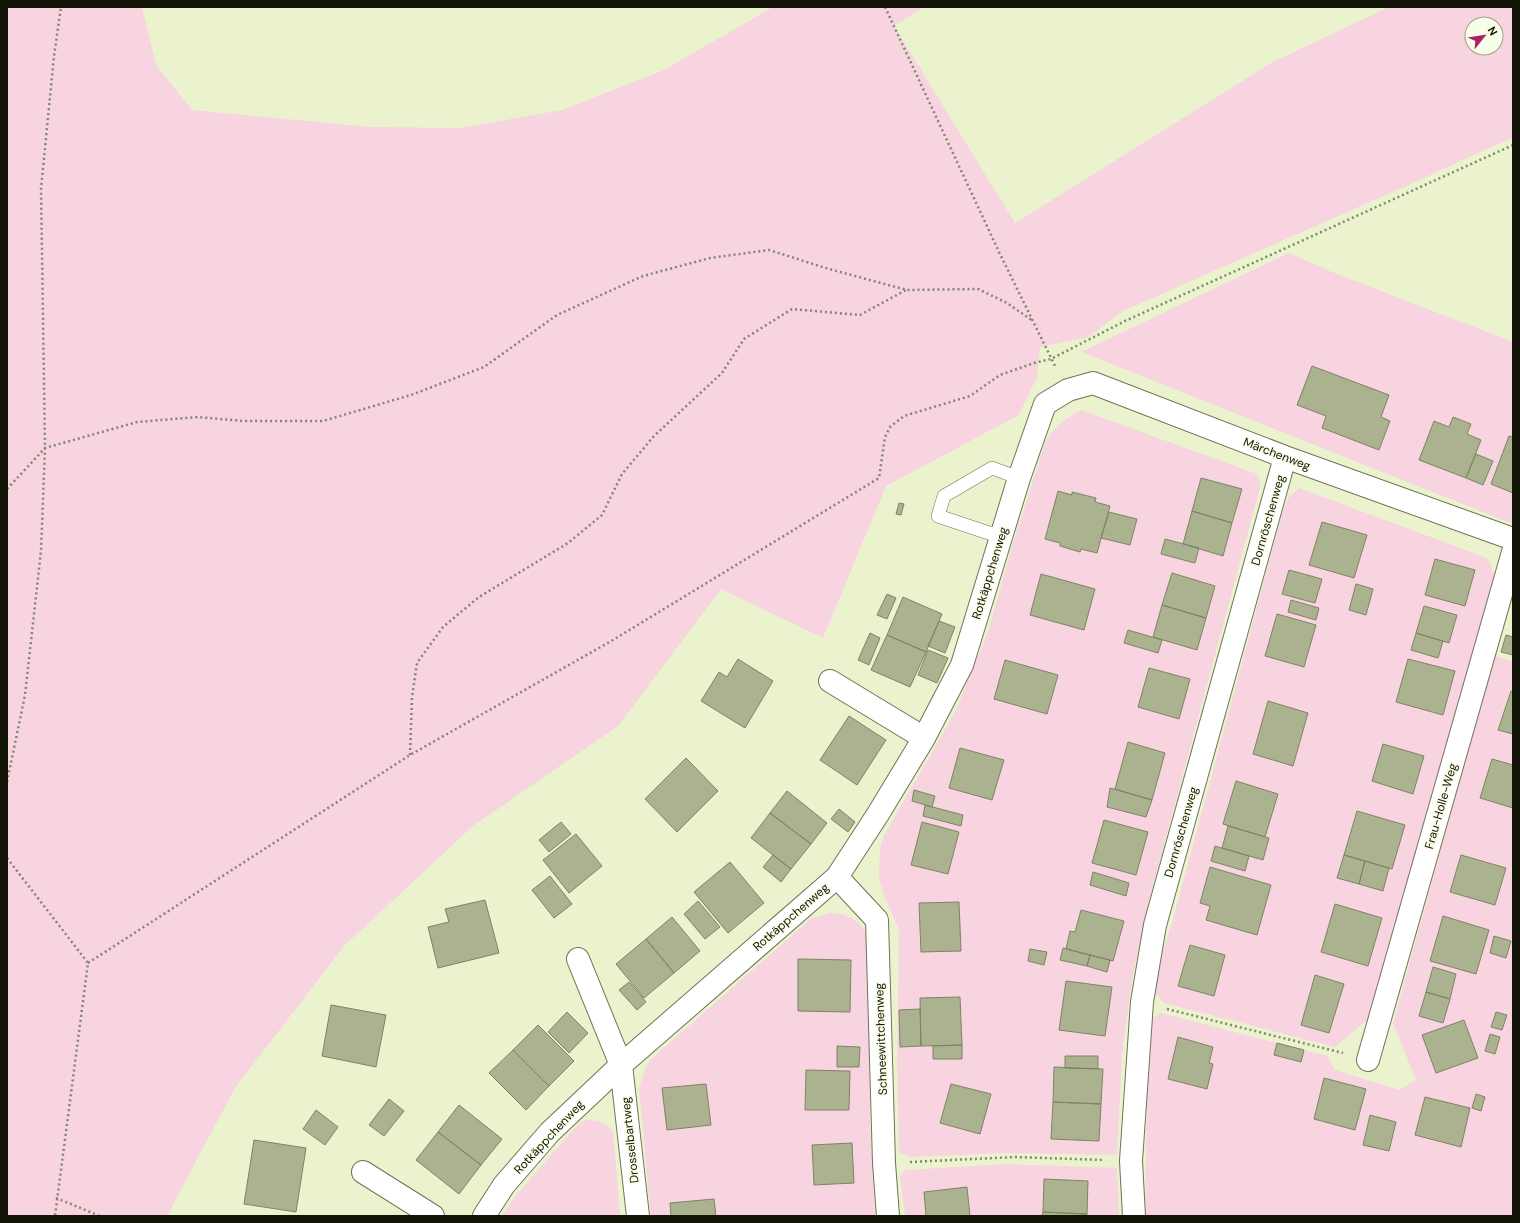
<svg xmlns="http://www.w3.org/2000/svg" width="1520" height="1223" viewBox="0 0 1520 1223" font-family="'DM Sans',sans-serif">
	<rect width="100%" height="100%" fill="#ebf3ce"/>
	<path fill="#f8d3e0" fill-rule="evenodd" d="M7,7H142L156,65L192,110L371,127L460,128L562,110L662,71L773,7H924L894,26L1015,223L1273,62L1389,7H1513V137L1413,183L1123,311L1089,337L1040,347L1037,377L1019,415L886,486L823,638L721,589L618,726L473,826L344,946L235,1088L167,1216H7ZM1472,24H1496V48H1472Z
		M1289,253L1332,272L1513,342V524L1081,352Z
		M1081,410L1257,474L1261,484L1149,901L1132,980L1122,1055L1117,1155L1007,1153L910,1157L899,1152L897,1067L899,930L883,893L879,877L880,849L883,837L955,712L988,632L1013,543L1046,440C1057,425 1065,419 1081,410Z
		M1299,488L1487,558L1491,565L1494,576L1372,1016L1335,1047L1164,1003L1154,991L1160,960L1172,923L1284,507L1289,497Z
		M1494,656L1513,661V1216H1145L1147,1095L1152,1019L1161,1013L1327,1056L1335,1070L1399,1090L1416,1080L1393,1023Z
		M830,913C849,913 860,921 869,937L870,1125L875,1216H651L639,1089L645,1068L650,1061L659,1052L804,925L812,918Z
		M587,1120C600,1120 604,1122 613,1131L620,1216H502L516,1195L573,1130L580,1123Z
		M1005,1164L1117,1168L1119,1216H905L900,1176L906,1170Z"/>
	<path fill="#abb28f" stroke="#7e8463" d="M1312,366L1389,395L1381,417L1390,421L1379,450L1322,428L1326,416L1297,405Z
		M1453,417L1471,424L1467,434L1481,440L1466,478L1419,460L1434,421L1449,427Z
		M1509,436L1513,437V493L1491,484Z
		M1476,454L1493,461L1483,485L1466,478Z
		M1201,478L1242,489L1232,523L1192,511Z
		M1058,491L1072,495V492L1096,498L1095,502L1110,506L1097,553L1081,549L1080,552L1060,546V543L1045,539Z
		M899,503L904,504L901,515L896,514Z
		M1192,511L1232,523L1223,556L1183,544Z
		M1109,512L1137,519L1130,545L1101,538Z
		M1322,522L1367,535L1354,578L1309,565Z
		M1165,539L1199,548L1195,563L1161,554Z
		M1435,559L1475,570L1465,606L1425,595Z
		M1289,570L1322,579L1315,603L1282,594Z
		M1172,573L1215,586L1206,618L1162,605Z
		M1041,574L1095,589L1084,630L1030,615Z
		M1356,584L1373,589L1366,615L1349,610Z
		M887,594L896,598L887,619L877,615Z
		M903,597L942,614L926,652L887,635Z
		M1291,600L1319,608L1316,620L1288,612Z
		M1162,605L1206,618L1197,650L1153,637Z
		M1424,606L1457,615L1449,643L1416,633Z
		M1277,614L1316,625L1304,667L1265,656Z
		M939,621L955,627L945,653L928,646Z
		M1128,630L1162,640L1158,653L1124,643Z
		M870,633L880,638L869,665L858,660Z
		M1416,633L1443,641L1438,658L1411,650Z
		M887,635L926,652L910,687L871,670Z
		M1506,635L1513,637V655L1501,652Z
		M928,650L948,658L937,683L918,675Z
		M738,659L773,681L745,728L701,701L719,672L727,677Z
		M1408,659L1455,671L1443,715L1396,702Z
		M1005,660L1058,675L1047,714L994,699Z
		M1149,668L1190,679L1179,719L1138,707Z
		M1511,691L1513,692V734L1498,730Z
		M1268,701L1308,713L1293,766L1253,754Z
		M849,716L886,740L857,785L820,760Z
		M1128,742L1165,753L1152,800L1115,789Z
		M1383,744L1424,756L1413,794L1372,781Z
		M960,748L1004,760L992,800L949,788Z
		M686,758L718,791L677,832L645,799Z
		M1492,759L1513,765V808L1480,798Z
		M1236,781L1278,794L1265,837L1223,824Z
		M1110,788L1152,800L1146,817L1107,807Z
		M914,790L935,796L932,807L912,801Z
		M787,791L827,823L811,844L770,813Z
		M925,805L963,815L961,826L923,816Z
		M839,809L855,822L848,832L831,819Z
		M1357,811L1405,825L1392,869L1344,855Z
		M770,813L811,844L791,869L751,838Z
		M1104,820L1148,832L1136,875L1092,863Z
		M561,822L571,834L549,852L539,840Z
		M922,822L959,832L948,874L911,865Z
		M1228,826L1269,838L1263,860L1222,848Z
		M576,834L602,866L569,893L543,860Z
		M1215,846L1249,856L1245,871L1211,861Z
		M773,855L791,869L781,882L763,867Z
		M1344,855L1365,861L1359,884L1337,878Z
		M1461,855L1506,868L1495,905L1450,892Z
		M1365,861L1389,868L1383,891L1359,884Z
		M730,862L764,903L728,933L694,892Z
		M1210,867L1271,885L1257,935L1206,920L1210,906L1200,903Z
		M1093,872L1129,883L1126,896L1090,885Z
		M550,876L572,904L554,918L532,890Z
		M485,900L499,953L438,968L428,927L449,922L445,909Z
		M698,901L720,927L705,939L684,914Z
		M959,902L961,951L921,952L919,903Z
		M1335,904L1382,918L1368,966L1321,952Z
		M1081,910L1124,921L1113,961L1066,949L1070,931L1075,932Z
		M1443,916L1489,930L1476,974L1430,961Z
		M672,917L700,951L674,973L646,939Z
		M1494,936L1511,941L1506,958L1490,953Z
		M646,939L674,973L644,998L616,964Z
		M1190,945L1225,955L1214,996L1178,986Z
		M1063,948L1090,955L1087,966L1060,960Z
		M1030,949L1047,952L1044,965L1028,961Z
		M1090,955L1110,960L1107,972L1087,966Z
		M798,959L851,960L850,1012L798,1011Z
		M1433,967L1456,974L1450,999L1426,992Z
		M1315,975L1344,984L1329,1033L1301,1025Z
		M1066,981L1112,987L1105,1036L1059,1030Z
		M629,982L646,1002L637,1010L619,990Z
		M1426,992L1450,999L1443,1023L1419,1016Z
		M960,997L962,1045L921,1046L920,998Z
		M331,1005L386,1015L376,1067L322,1056Z
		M920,1009L921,1046L900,1047L899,1010Z
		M567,1012L588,1033L569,1053L548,1032Z
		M1496,1012L1507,1015L1502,1030L1491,1027Z
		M1464,1020L1478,1058L1436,1073L1422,1035Z
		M538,1025L574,1061L549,1086L513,1050Z
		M1490,1034L1500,1037L1495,1054L1485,1051Z
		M1178,1037L1213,1047L1209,1063L1213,1064L1207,1089L1168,1079Z
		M1277,1043L1304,1050L1301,1062L1274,1055Z
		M962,1045V1059H933V1046Z
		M837,1046L860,1047L859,1067H837Z
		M513,1050L549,1086L526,1110L489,1073Z
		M1065,1056H1098V1069L1065,1068Z
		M1054,1067L1103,1069L1101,1104L1053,1102Z
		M806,1070L850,1071L849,1110H805Z
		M1324,1078L1366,1089L1355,1130L1314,1119Z
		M706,1084L711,1125L667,1130L662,1088Z
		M951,1084L991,1094L980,1134L940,1123Z
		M1476,1094L1485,1097L1481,1111L1472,1108Z
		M1425,1097L1470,1108L1461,1147L1415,1135Z
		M389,1099L404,1111L384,1136L369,1125Z
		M1053,1102L1101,1104L1099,1141L1051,1139Z
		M459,1105L502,1139L481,1165L438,1132Z
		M316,1110L338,1127L325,1145L303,1129Z
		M1370,1115L1396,1122L1389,1151L1363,1145Z
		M438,1132L481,1165L459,1194L416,1160Z
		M254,1140L306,1148L296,1212L244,1204Z
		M852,1143L854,1183L814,1185L812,1145Z
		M1044,1179L1088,1181L1087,1214L1043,1212Z
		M967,1187L970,1216H926L924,1192Z
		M714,1199L716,1216H671L670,1203Z
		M1043,1212L1087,1214V1216H1042Z"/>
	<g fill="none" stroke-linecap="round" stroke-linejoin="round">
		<g stroke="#6e7454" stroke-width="14">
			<path id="lane" d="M1001,537L938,516L944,496L992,468L1019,478"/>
		</g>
		<g stroke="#6e7454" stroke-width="24">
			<path id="street" d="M830,681L924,738
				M837,877L877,920L884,1163L888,1216
				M578,959L621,1065L638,1216
				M1368,1060L1513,552
				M363,1172L433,1216
				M484,1216L504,1185L550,1132L621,1065L837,877L878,814L924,738L962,665L1019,478L1045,404L1068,390L1093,383L1285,457L1513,539
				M1134,1216L1131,1161L1142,1002L1155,925L1285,457"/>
		</g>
		<path stroke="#81866c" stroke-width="2.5" stroke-dasharray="2 3" stroke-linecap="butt" d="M885,7L999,252L1056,368
			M7,489L45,448L137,422L198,417L243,421H323L411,395L484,367L557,315L643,276L710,258L769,250L829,269L907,290L978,289L1007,303L1033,321
			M410,755L412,697L417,663L443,627L479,597L568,543L602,515L622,474L654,436L722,373L744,339L792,309L860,315L906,290
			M7,782L25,695L41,551L45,448L41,189L54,56L61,7
			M7,858L88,963L55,1216
			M88,963L410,755L613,640L879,478L885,437L890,427L904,416L970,396L1000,375L1034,363L1051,359L1125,321L1513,145
			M1167,1009L1343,1053
			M910,1162L1015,1157L1105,1160
			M56,1198L100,1216"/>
		<use href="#lane" stroke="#fff" stroke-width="13"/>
		<use href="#street" stroke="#fff" stroke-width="22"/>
	</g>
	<g text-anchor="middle" stroke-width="3.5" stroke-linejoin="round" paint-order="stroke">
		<g font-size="12" fill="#121407" stroke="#f9fee8">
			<text transform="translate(1277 454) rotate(21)" y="4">Märchenweg</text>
			<text transform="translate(1268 520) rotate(-74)" y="4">Dornröschenweg</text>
			<text transform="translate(990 573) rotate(-73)" y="4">Rotkäppchenweg</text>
			<text transform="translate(1441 806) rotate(-74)" y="4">Frau-Holle-Weg</text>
			<text transform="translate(1181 832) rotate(-74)" y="4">Dornröschenweg</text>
			<text transform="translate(791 917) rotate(-41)" y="4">Rotkäppchenweg</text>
			<text transform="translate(881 1039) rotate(-92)" y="4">Schneewittchenweg</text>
			<text transform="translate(549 1137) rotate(-47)" y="4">Rotkäppchenweg</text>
			<text transform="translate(630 1140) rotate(-96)" y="4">Drosselbartweg</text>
		</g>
	</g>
	<rect width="1520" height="1223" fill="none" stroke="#121407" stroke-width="16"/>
	<g transform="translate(1484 36) rotate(60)"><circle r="19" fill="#f9fee8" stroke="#9da08e"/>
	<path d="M0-3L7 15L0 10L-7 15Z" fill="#a92167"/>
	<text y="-6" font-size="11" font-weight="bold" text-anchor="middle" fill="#121407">N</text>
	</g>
</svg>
